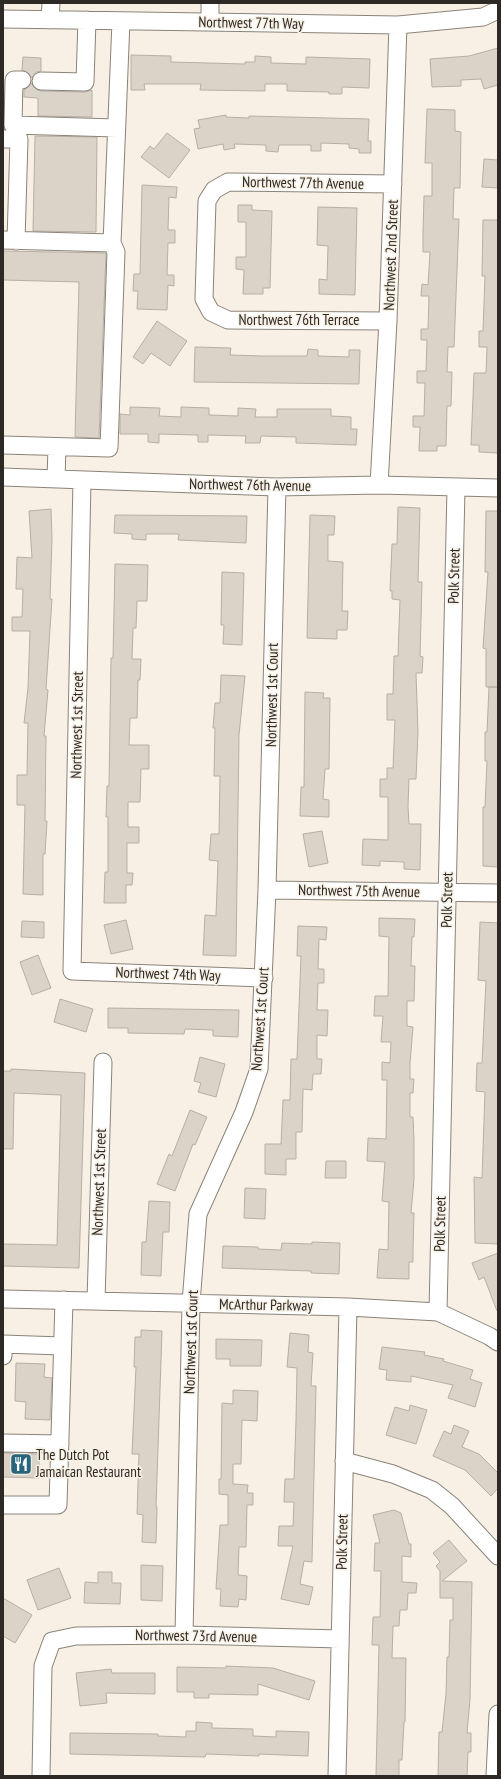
<svg xmlns="http://www.w3.org/2000/svg" width="501" height="1779" viewBox="0 0 501 1779" font-family="'PT Sans Narrow',sans-serif">
	<rect width="100%" height="100%" fill="#f8f0e4"/>
	<path fill="#dbd3c7" stroke="#b7afa4" d="M498,48V85L484,89L481,79L461,80V86L432,87L430,59L469,56Z
		M131,55L171,56V62L245,64V62H255V56L271,57V63L306,64V57L370,59L369,88L342,87V94H329V92L287,91V84H265V91L200,90L201,84H144L145,90H131Z
		M23,57L41,58V71L36,72L32,78L27,72L22,70Z
		M31,83L36,89L41,91L85,92L92,90V117L38,116V98L24,97V90L27,88Z
		M427,109L455,110V131L461,132L460,188H454L453,219H459L454,347H448L447,372H452L451,406H447L446,446H437V451H419L420,427H413V416H424L425,383H417V371H426L427,340H421V329H428L429,296H421L422,284L428,285L430,252H423V232L424,196H432V163H425Z
		M226,115V117L249,118V116L369,119L368,141H371V153H359V149L349,148V144L321,143V151H311V145H279L278,152L266,151V145L234,144L235,148L224,150L223,144L198,149L194,129L200,128L198,120Z
		M167,133L190,150L169,178L141,157L150,146L154,149Z
		M35,136L97,137L96,232L33,231Z
		M484,159L498,160V188L482,187Z
		M142,185L177,187L176,198L169,197L168,230H175V243H168L167,275H174V286L168,285L167,310L137,309L138,291H133L134,274H140Z
		M238,205H252V210L272,211L270,288H263V294H243L244,270L236,269V257H246V222H238Z
		M318,207L357,208L355,295L319,294V279L327,280L328,246L317,245Z
		M483,220H498V453L479,452V445H471L474,373H486L487,347H479V331H483L485,276H482Z
		M3,251L106,253L99,438L75,437L79,282L3,280Z
		M157,321L187,341L170,366L151,353L143,364L133,357Z
		M195,347L231,348L230,355L263,356H307L308,349L318,350V356L349,357V350H360L359,384L194,382Z
		M130,407L160,408L159,416L181,417V407L209,408V415L238,416V408L256,409L255,417H277V409H331V416L351,417V429H357L356,445L296,443V437L261,436L260,443H245L246,436L208,435V442H198V435L159,434V443L148,442V434H120V414L130,415Z
		M398,507L420,508L418,582H422L420,656L423,657L422,673H416L418,732L416,779H409L408,806L409,824H421L420,870L404,869V862L380,861V866L362,865L363,839L388,840V797H380V779H387V768H393L395,720H387V694H393L394,656H398L400,600L392,599V591H390L392,544H397Z
		M51,509L52,539L50,599H52L46,689L48,690L44,736H46L45,821H47L45,854H43V895L23,894L25,805H17V775H27L28,723H24L28,688L30,631H12V617H22L23,589H16L17,557L32,558L29,511Z
		M486,511H498V687H486V649L483,648L488,572H485Z
		M115,515L247,516L246,543L178,540L179,534H146V540L132,539V534L114,533Z
		M310,515L335,516L334,535H328V561L343,562L342,611H348L347,630H337V639L307,638Z
		M115,564L148,565L147,601H137L136,628H133L132,659H141L140,680H138L137,718H130L129,745H149V769H141L140,802H128V827H139V843H127V873H133L132,885H126V903H104L105,872H108V817H106L107,786H109L111,658H113Z
		M222,572L244,573L242,645L223,644L224,625H221Z
		M221,675L245,676L239,735L236,956L203,955L205,915L216,916L218,861L209,860L211,834H219L220,776H214L215,728H213L215,703H220Z
		M489,687H498V867L483,866V807H485L487,761H485V732H487Z
		M305,692L324,693L323,698H330L329,769H325L323,799L329,800V817L300,816L301,787H304Z
		M322,831L328,863L309,867L303,834Z
		M379,918L415,919L414,937H412L411,966H415L414,1001H407V1026L413,1027L410,1063V1079H414L413,1093H410V1117H413L414,1140V1179L411,1213H414L413,1250V1262H409V1279L377,1278L379,1249L388,1250L389,1202L382,1201L385,1162L367,1161L368,1138L386,1139L387,1080H382V1062L390,1063L391,1042H381L383,1016H374L375,996H388L389,937L379,936Z
		M126,920L133,949L111,954L104,925Z
		M22,921L44,922V938L21,937Z
		M480,922L498,923V1244L475,1243L474,1177L482,1178L485,1092L476,1091L477,1063H482L486,981L478,980Z
		M298,926L327,927L326,940L319,939L318,969H324V983H318L317,1010H328L327,1036L317,1035V1059H322L321,1074H313L312,1090L303,1089L302,1132H296V1159H286V1175L265,1174V1144H281L283,1100H290L291,1059H297L301,956H297Z
		M38,955L51,988L32,995L20,962Z
		M60,999L93,1009L86,1032L54,1022Z
		M108,1008L239,1010L238,1037L213,1036V1030L185,1029L184,1034L128,1033V1028H108Z
		M200,1057L225,1064L216,1097L198,1092L201,1083L194,1081Z
		M11,1069L85,1073L79,1268L3,1266V1244L57,1245L61,1095L14,1093L13,1149H3V1071H11Z
		M190,1110L207,1117L195,1145L193,1144L175,1191L157,1184L169,1154L172,1156Z
		M326,1161H346V1178H325Z
		M245,1188L266,1189L265,1219L244,1218Z
		M149,1201L170,1202L169,1232H163L161,1276L141,1275L142,1242H146Z
		M312,1242L340,1243L339,1274L311,1273V1271L222,1268L223,1246L258,1247V1249L281,1250L282,1243L312,1244Z
		M498,1253V1311H497L484,1277L479,1280L472,1263Z
		M141,1330L162,1331L156,1507H157L156,1543L142,1542L143,1515L137,1514L139,1454H132L136,1367H134L135,1337H141Z
		M290,1333L309,1335L308,1352L313,1353L311,1386H316L312,1562L304,1561L300,1584L313,1587L309,1605L281,1599L293,1546H278L279,1526H293L294,1502H284L285,1479H294L296,1421L297,1368L287,1367Z
		M216,1339L262,1340L261,1366H230V1359H216Z
		M382,1347L425,1352L424,1355L444,1359L443,1361L473,1370L470,1379L482,1383L475,1407L448,1398L453,1385L411,1376V1382L386,1380L387,1370L379,1369Z
		M16,1363L45,1364L44,1377L52,1378L50,1420L25,1419L26,1402L15,1401Z
		M233,1390L258,1391L257,1421L242,1420L241,1464H233V1484L248,1485L247,1493H253V1505H247L246,1547H239L238,1575L247,1576L246,1600L239,1599L238,1607L220,1606L221,1589H216L220,1525H228V1495L219,1494V1479H221L222,1403L233,1404Z
		M410,1405L427,1410L416,1444L386,1435L395,1407L409,1411Z
		M454,1425L469,1431L462,1447L479,1454L498,1473V1488L491,1496L465,1470L433,1456L444,1431L451,1434Z
		M3,1453L39,1454V1478L3,1477Z
		M394,1510L401,1513L409,1544H411V1557L402,1556V1582L417,1583L416,1593H408L407,1610H400L399,1626H393L392,1658H406L405,1722H404L402,1760H399V1776H376L379,1645H372L373,1617H380L381,1571H374L375,1543H380L373,1515Z
		M449,1540L467,1561L442,1581L472,1582L470,1699L467,1733H471V1752H468L467,1776H438L439,1732H442L446,1694L447,1657H449L450,1620H453V1598H440V1571L436,1566L440,1562L433,1553Z
		M141,1565L163,1566L162,1601L141,1600Z
		M59,1568L71,1598L38,1610L27,1580Z
		M98,1572H112V1583H121L120,1604L84,1603L85,1582L98,1583Z
		M3,1598L32,1615L15,1643L3,1636Z
		M226,1666L273,1668L315,1681L309,1700L258,1684V1695L209,1694V1698H194V1692H177V1667L226,1668Z
		M111,1669L112,1673H155V1694L106,1693L107,1703L80,1706L76,1673Z
		M196,1722L212,1723V1728L253,1729V1736L276,1737V1731L309,1732L308,1756L259,1754V1756L206,1754L205,1757L70,1754V1733L158,1734V1736L186,1737V1731H196Z"/>
	<g fill="none" stroke-linecap="round" stroke-linejoin="round">
		<g stroke="#8a8378" stroke-width="19">
			<path id="minor" d="M3,19L398,25L483,17L498,10
				M50,20L51,3
				M210,22V3
				M22,80H14L13,125L116,128
				M41,81L85,82L87,20
				M3,139H19L16,241
				M3,240L112,243
				M388,321L228,320L211,312L204,299L207,201L214,190L228,182L393,184
				M3,445L109,448L116,252L112,243L121,21
				M3,477L277,487L379,485L498,488
				M56,479L57,447
				M82,480L72,971L264,978
				M379,485L388,321L398,25
				M267,890L498,893
				M3,1299L348,1307L438,1312L489,1336L498,1342
				M96,1301L103,1062
				M438,1312L456,488
				M3,1356V1344L62,1346
				M3,1443L60,1444
				M344,1461L393,1474L432,1490L452,1506L498,1556
				M3,1505H58L64,1300
				M184,1635L191,1303L198,1214L244,1112L259,1069L267,890L277,487
				M41,1776L43,1666L52,1641L76,1636L184,1635L340,1639
				M337,1776L348,1307
				M495,1776L498,1714"/>
		</g>
		<use href="#minor" stroke="#fff" stroke-width="17"/>
	</g>
	<defs>
		<g id="restaurant-square" transform="scale(1.15)"><rect x="-9" y="-9" width="18" height="18" rx="4" fill="#29667d" stroke="#f8f0e4"/><path d="M-5-6h1v4h1v-4h1v4h1v-4h1v5L-1.5 .5V6h-2V.5L-5-1ZM5-6V6H3V1.5H1.5Q1.5-4 5-6Z" fill="#fff"/></g>
	</defs>
	<g fill-rule="evenodd">
		<use href="#restaurant-square" x="21" y="1464"/>
	</g>
	<g text-anchor="middle" stroke-width="3" stroke-linejoin="round" paint-order="stroke">
		<g font-size="15" fill="#2d2a26" stroke="#f8f0e4">
			<text transform="translate(251 23) rotate(1)" y="5">Northwest 77th Way</text>
			<text transform="translate(303 183) rotate(1)" y="5">Northwest 77th Avenue</text>
			<text transform="translate(391 255) rotate(-88)" y="5">Northwest 2nd Street</text>
			<text x="299" y="325">Northwest 76th Terrace</text>
			<text transform="translate(250 485) rotate(1)" y="5">Northwest 76th Avenue</text>
			<text transform="translate(454 576) rotate(-89)" y="5">Polk Street</text>
			<text transform="translate(272 695) rotate(-89)" y="5">Northwest 1st Court</text>
			<text transform="translate(77 725) rotate(-89)" y="5">Northwest 1st Street</text>
			<text transform="translate(359 891) rotate(1)" y="5">Northwest 75th Avenue</text>
			<text transform="translate(447 900) rotate(-89)" y="5">Polk Street</text>
			<text transform="translate(168 974) rotate(2)" y="5">Northwest 74th Way</text>
			<text transform="translate(260 1019) rotate(-86)" y="5">Northwest 1st Court</text>
			<text transform="translate(99 1182) rotate(-88)" y="5">Northwest 1st Street</text>
			<text transform="translate(440 1224) rotate(-89)" y="5">Polk Street</text>
			<text transform="translate(266 1305) rotate(1)" y="5">McArthur Parkway</text>
			<text transform="translate(191 1342) rotate(-88)" y="5">Northwest 1st Court</text>
			<text transform="translate(342 1542) rotate(-89)" y="5">Polk Street</text>
			<text transform="translate(196 1636) rotate(1)" y="5">Northwest 73rd Avenue</text>
		</g>
		<g font-size="15" fill="#2d2a26" stroke="#f8f0e4" text-anchor="start">
			<text x="36" y="1460">The Dutch Pot<tspan x="36" dy="17">Jamaican Restaurant</tspan></text>
		</g>
	</g>
	<rect width="501" height="1779" fill="none" stroke="#2d2a26" stroke-width="8"/>
</svg>
